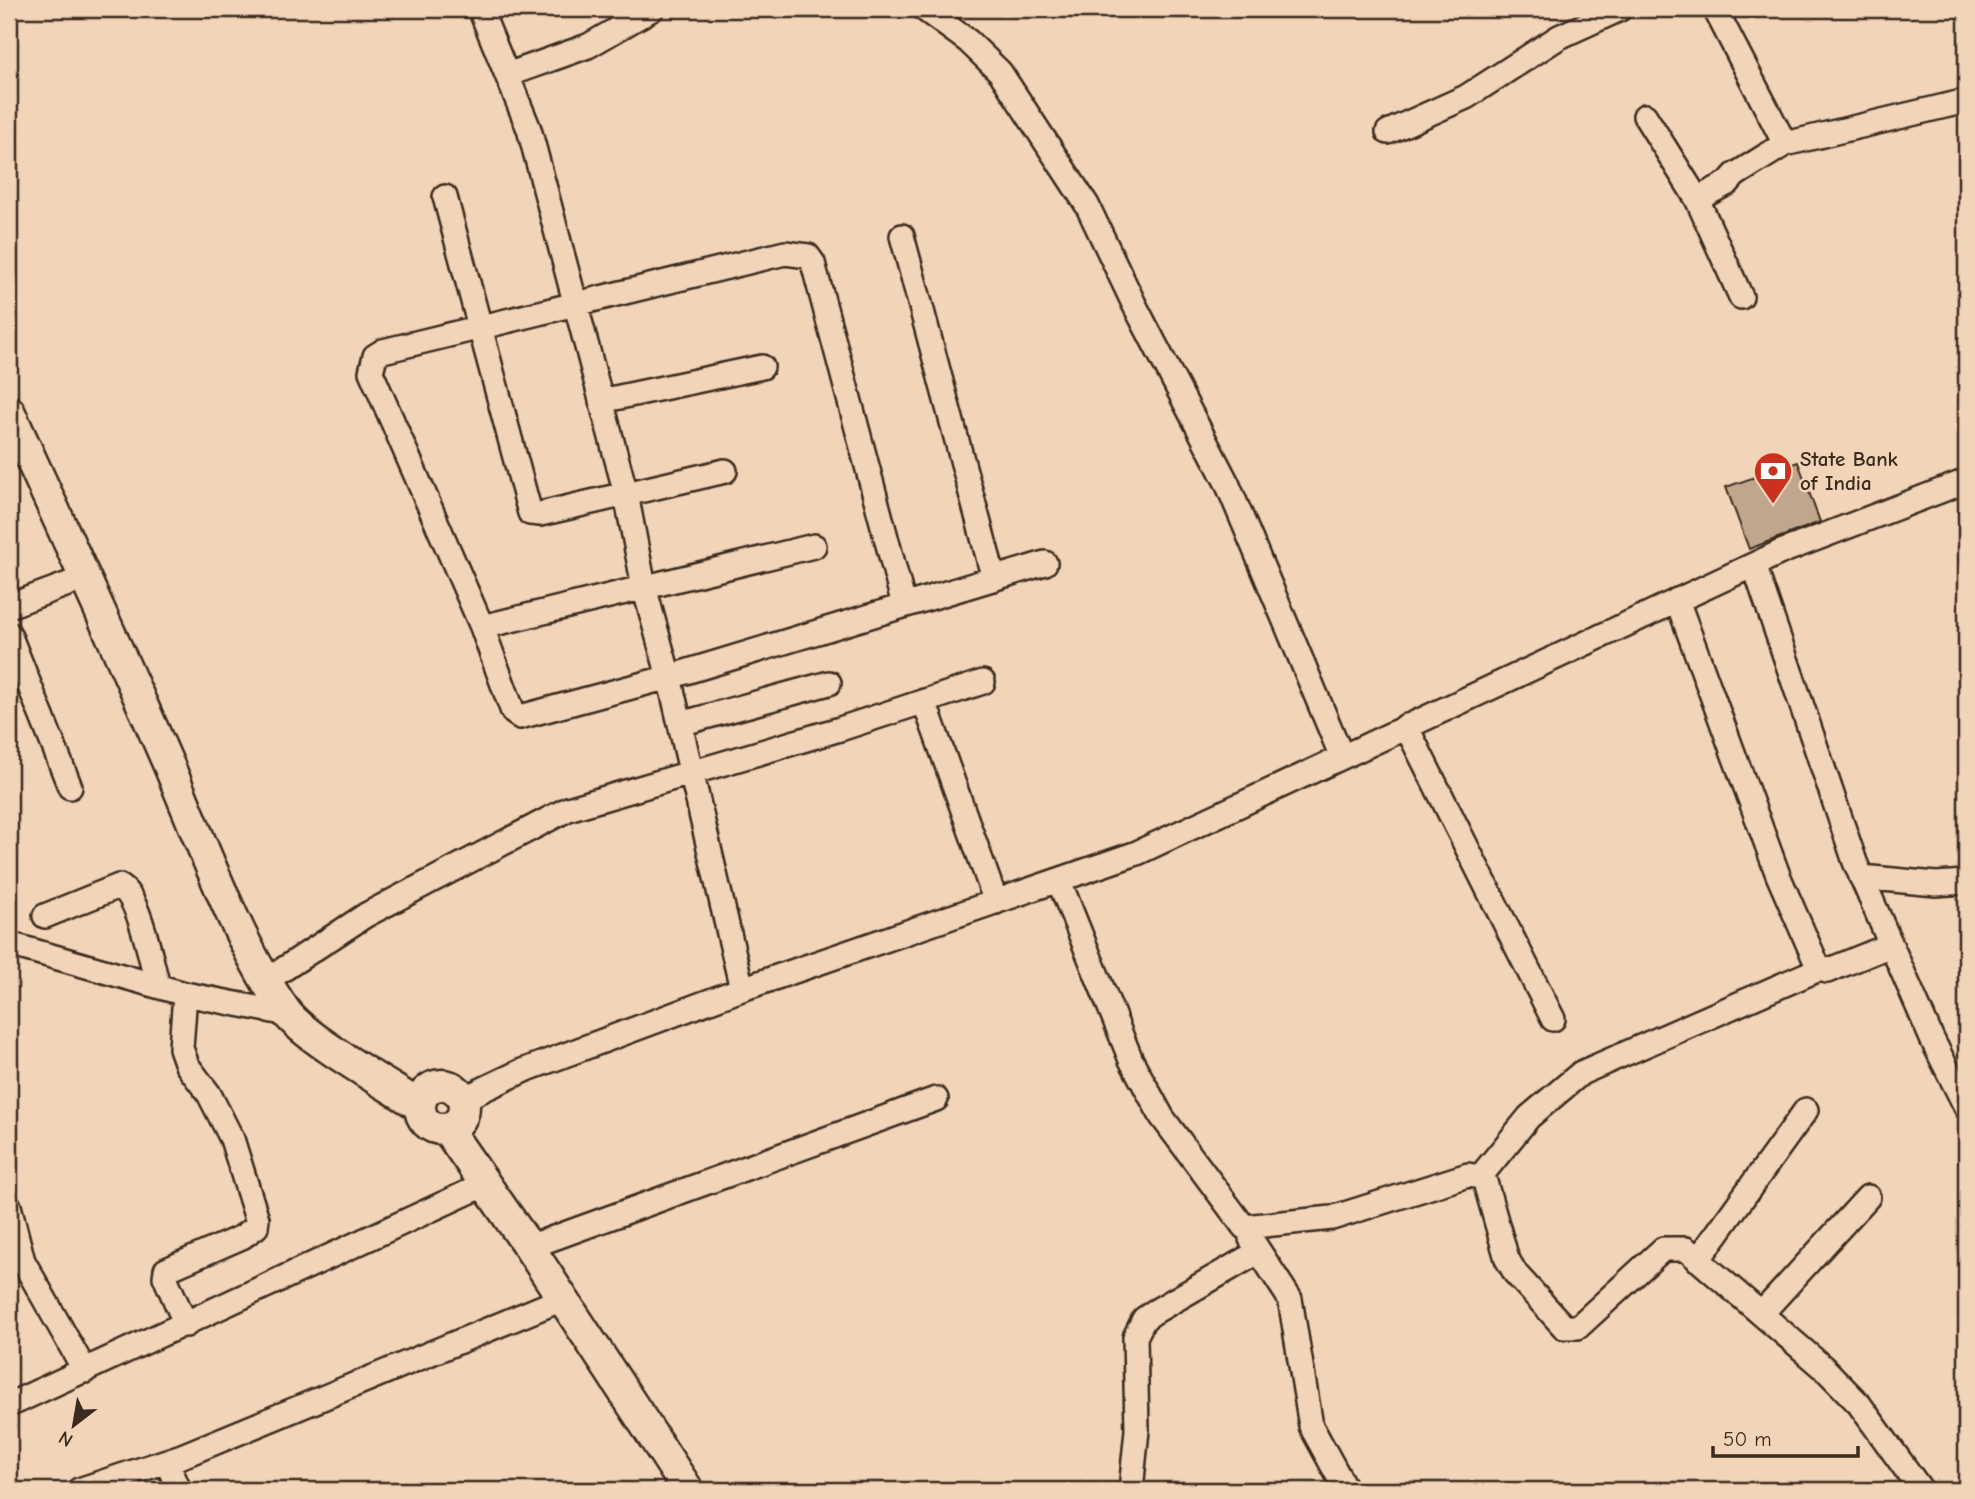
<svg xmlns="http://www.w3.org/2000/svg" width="1975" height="1499" viewBox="0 0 1975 1499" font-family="'Comic Neue',sans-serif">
	<rect width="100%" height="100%" fill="#f2d5b8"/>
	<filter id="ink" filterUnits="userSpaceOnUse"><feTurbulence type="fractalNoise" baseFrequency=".0143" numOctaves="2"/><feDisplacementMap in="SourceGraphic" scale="14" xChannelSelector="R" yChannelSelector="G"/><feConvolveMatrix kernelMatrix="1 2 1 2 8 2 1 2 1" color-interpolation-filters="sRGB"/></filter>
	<g filter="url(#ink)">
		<path fill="#bfa68d" stroke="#3b2a1e" stroke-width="2" d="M1798,462L1820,522L1749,549L1726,487Z"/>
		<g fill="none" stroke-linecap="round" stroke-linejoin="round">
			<g stroke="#3b2a1e" stroke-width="28">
				<path id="minor" d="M480,9L529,129L540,170L626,494L644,587L669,677L742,989
					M924,9L968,41L1000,72L1087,205L1134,304L1227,483L1342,757
					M1715,9L1785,144
					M507,75L588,46L652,9
					M1645,116L1697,199L1741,297
					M1388,132L1466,97L1559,37L1620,9
					M445,197L530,513L540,514L725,471
					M1697,199L1728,183L1735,175L1785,144L1966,101
					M902,236L994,579
					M601,401L762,367
					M1754,565L1855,862L1932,1039L1966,1107
					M1677,600L1778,875L1819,969L1827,971L1891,945
					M904,605L813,263L808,256L785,253L383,351L375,356L371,372L482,627L513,712L520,717L669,677L1045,563
					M9,606L87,577
					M482,627L814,546
					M9,634L70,787
					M924,701L996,902
					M680,724L829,683
					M1406,726L1553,1019
					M1861,877L1936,884L1966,882
					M1059,881L1131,1060L1162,1117L1244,1227L1332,1218L1468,1175L1480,1177L1485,1182L1507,1259L1516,1274L1564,1327H1578L1663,1249H1686L1824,1368L1859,1404L1921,1490
					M45,916L119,886C140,896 151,962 158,986
					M9,944L185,994L288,1014
					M267,980L366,915L568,809L840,729L983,682
					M185,994L181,1048L187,1065L209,1094L232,1139L257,1219L256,1227L242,1237L166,1270L165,1277L186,1325
					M463,1099L522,1071L742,989L1137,853L1781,552L1966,481
					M1480,1177L1529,1117L1581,1073L1819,969
					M9,1206L23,1261L85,1371
					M1251,1239L1290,1299L1311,1426L1346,1490
					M529,1247L936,1099
					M1698,1260L1806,1110
					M1761,1314L1868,1197
					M9,1405L486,1184
					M167,1462L179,1490
					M79,1490L182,1456L562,1299
					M1131,1490L1137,1430L1135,1337L1144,1319L1154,1312L1258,1252"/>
			</g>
			<g stroke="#3b2a1e" stroke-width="35">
				<path id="major" d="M9,411C63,530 118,648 170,768C202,844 239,946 286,1012C306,1039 388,1085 420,1106
					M420 1107a22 22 0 1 1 44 0a22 22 0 1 1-44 0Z
					M447,1129L529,1247L688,1490"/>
			</g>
			<use href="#minor" stroke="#f2d5b8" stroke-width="23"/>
			<use href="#major" stroke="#f2d5b8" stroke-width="30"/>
		</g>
	</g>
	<defs>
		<g id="bank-pin" transform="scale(2.0125)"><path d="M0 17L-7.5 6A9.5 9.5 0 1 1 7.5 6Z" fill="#c8321e" stroke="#f2d5b8"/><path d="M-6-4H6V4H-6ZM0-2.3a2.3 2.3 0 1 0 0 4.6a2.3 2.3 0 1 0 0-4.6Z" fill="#fff"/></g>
	</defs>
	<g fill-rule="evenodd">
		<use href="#bank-pin" x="1773" y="471"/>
	</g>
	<g text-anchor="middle" stroke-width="5" stroke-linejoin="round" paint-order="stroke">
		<g font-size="21" font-weight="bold" fill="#3b2a1e" stroke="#f2d5b8" text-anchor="start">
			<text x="1800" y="466">State Bank<tspan x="1800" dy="24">of India</tspan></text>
		</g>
	</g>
	<rect width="1975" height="1499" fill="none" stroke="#f2d5b8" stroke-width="35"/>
	<rect x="18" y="18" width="1940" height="1464" fill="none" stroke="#3b2a1e" stroke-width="2.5" filter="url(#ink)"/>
	<g transform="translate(74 1425) rotate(211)" stroke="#f2d5b8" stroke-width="5" paint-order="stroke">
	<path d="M0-5L12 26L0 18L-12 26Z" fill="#3b2a1e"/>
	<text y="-10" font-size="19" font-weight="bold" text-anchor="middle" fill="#3b2a1e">N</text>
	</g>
	<path d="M1713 1446v10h145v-10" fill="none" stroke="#3b2a1e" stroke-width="3.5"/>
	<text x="1723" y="1446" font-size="21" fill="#3b2a1e" stroke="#f2d5b8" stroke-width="5" paint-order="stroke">50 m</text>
</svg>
